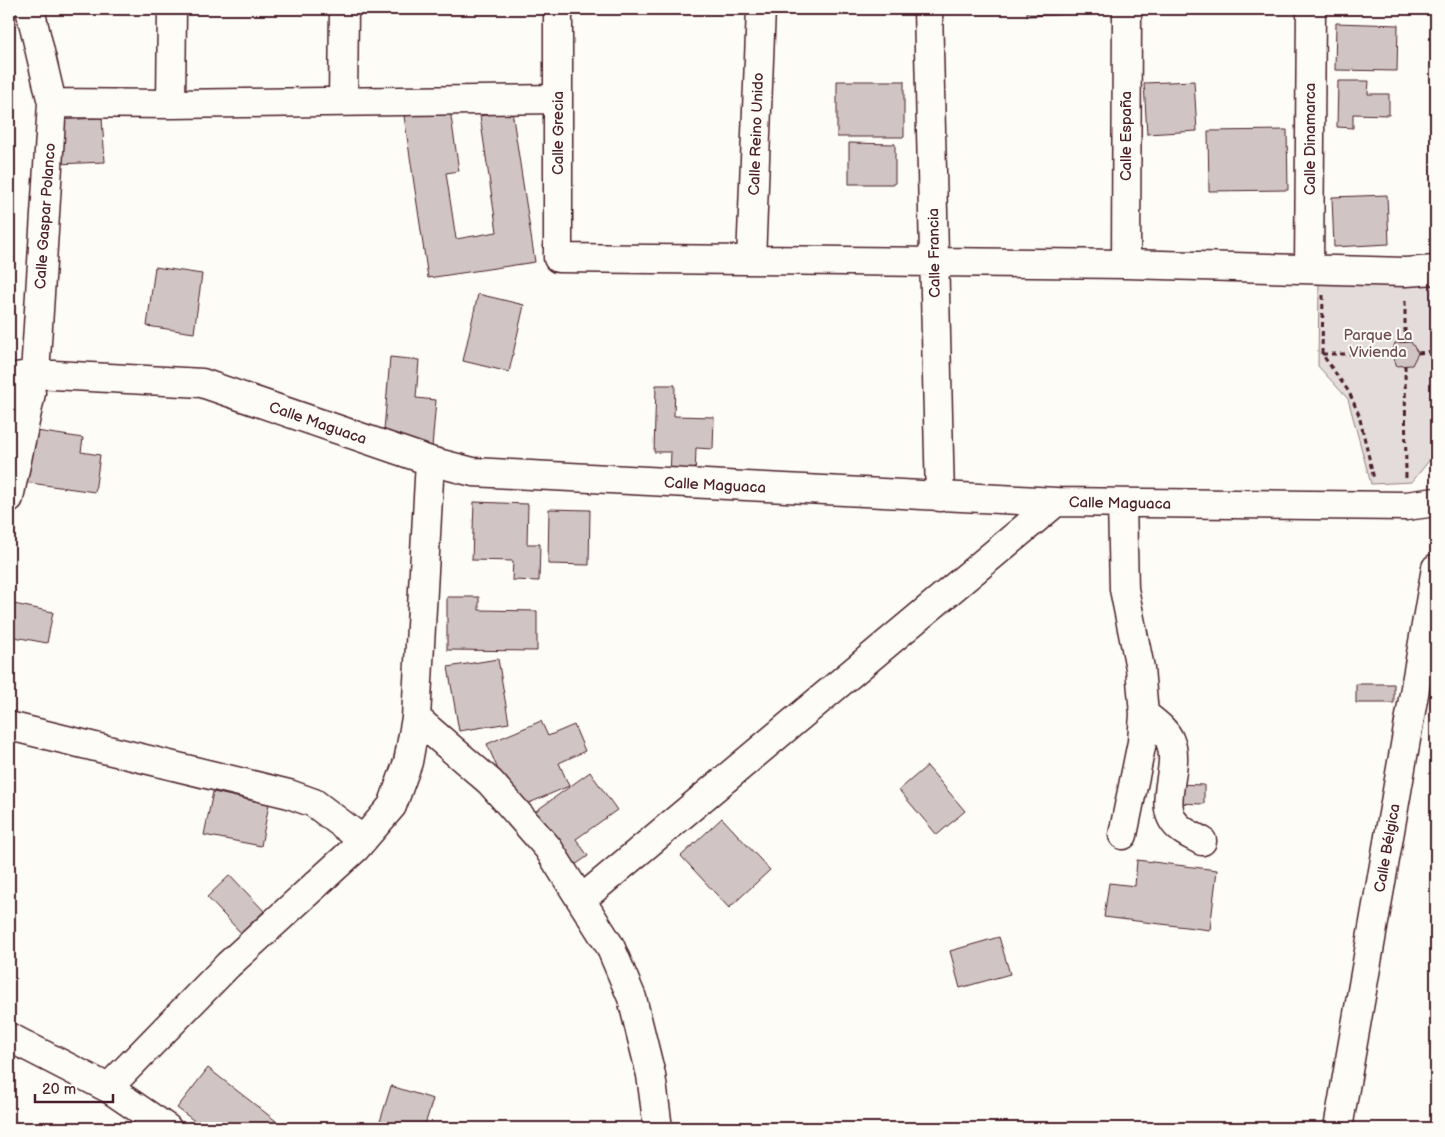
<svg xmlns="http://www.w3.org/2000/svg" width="1445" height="1137" viewBox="0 0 1445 1137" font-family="'Balsamiq Sans',sans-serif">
	<rect width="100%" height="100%" fill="#fdfcf7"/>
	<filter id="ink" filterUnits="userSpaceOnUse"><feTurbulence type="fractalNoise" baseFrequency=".02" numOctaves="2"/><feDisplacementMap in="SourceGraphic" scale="10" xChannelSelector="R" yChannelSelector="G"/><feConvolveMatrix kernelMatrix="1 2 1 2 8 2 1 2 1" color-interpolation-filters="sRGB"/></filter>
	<g filter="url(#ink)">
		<path fill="#e3dcda" stroke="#967e82" d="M1319,281L1436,283V452L1412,482L1371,484L1348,399L1318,366Z"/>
		<path fill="#d0c5c4" stroke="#4a1f2b" d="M1027,9H1098V13L1027,16Z
			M1336,23L1398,25L1397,71L1335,70Z
			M837,81H904V137H837Z
			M1194,81L1197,131L1147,134L1144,83Z
			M1338,81H1369L1368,94H1389V115L1353,114V128L1337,127Z
			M450,110L459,171L446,173L456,239L497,232L480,116L512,111L535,262L428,278L404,116Z
			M102,118L105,162L56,164L53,120Z
			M1287,130L1288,190L1209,191L1208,131Z
			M849,143L895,144V184H849Z
			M1387,195L1389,244L1334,247L1332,197Z
			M155,267L202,274L194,333L147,326Z
			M478,294L524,305L509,372L463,361Z
			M1411,342L1418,353L1412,365L1397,366L1392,354L1395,343Z
			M390,357L419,360L416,398L436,400L432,447L383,443Z
			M656,385H675L674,416L714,417L713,449L696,448L695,477L670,476L671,452H654Z
			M30,430L83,438L81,452L100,455L95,492L23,482Z
			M474,502L528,504L527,544H540L539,581L512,580L513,561L472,560Z
			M549,509L590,510L589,565L548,564Z
			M447,597H479V610L537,611V651L447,650Z
			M9,603L53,612L47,643L9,636Z
			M498,659L509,723L459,731L448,667Z
			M1356,684H1394V703H1356Z
			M541,721L548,736L574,725L585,751L559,763L569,786L515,809L487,744Z
			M927,766L965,811L937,835L899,790Z
			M590,772L617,810L576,839L588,856L568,870L529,816Z
			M1174,784L1204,785V804L1174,803Z
			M213,792L269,804L261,846L204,835Z
			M722,818L770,870L729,908L681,856Z
			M1137,860L1217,870L1210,930L1104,917L1109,883L1135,886Z
			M230,875L264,911L241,933L207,897Z
			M999,937L1010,974L960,988L950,951Z
			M208,1068L276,1121L271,1128H204L177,1108Z
			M391,1086L433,1099L424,1128H378Z"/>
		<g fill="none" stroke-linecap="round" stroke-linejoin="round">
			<g stroke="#4a1f2b" stroke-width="31">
				<path id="minor" d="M558,9V258L1126,264L1405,272L1436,270
					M928,9L940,497
					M343,101L344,9
					M52,103L171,104L558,99
					M171,104L172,9
					M751,260L761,9
					M1126,264L1127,9
					M1309,269L1311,9
					M9,378L35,374L202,383L430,461L473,472L1056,502L1406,506L1436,502
					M9,417L35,374L52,103L30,9
					M9,498L31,393
					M1122,503L1124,589L1140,668L1144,714L1142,742L1123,835
					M1144,714C1153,721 1166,730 1170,741C1182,769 1153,808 1181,829C1187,834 1195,837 1202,841
					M416,718L490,782L548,848L610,946L632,998L651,1075L658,1128
					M9,726L289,794L314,803L363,840
					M582,899L1056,502
					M9,1037L108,1088L167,1128
					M108,1088L228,965L356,848L392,806L408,762L416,718L430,461
					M1338,1128L1436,568"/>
			</g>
			<path stroke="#4a1f2b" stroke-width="3" stroke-dasharray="5 4" stroke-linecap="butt" d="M1323,295L1322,354L1349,392L1359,415L1374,479
				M1405,342V298
				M1418,353L1436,351
				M1322,354H1392
				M1405,365L1406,480"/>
			<use href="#minor" stroke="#fdfcf7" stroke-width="28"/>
		</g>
	</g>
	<g text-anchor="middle" stroke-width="4" stroke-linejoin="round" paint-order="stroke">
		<g font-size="15" fill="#4a1f2b" stroke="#fdfcf7">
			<text transform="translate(558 133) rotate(-90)" y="5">Calle Grecia</text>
			<text transform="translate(756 134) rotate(-88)" y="5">Calle Reino Unido</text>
			<text transform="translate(1126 136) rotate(-90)" y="5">Calle España</text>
			<text transform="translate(1310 139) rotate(-90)" y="5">Calle Dinamarca</text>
			<text transform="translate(45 216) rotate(-86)" y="5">Calle Gaspar Polanco</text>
			<text transform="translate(934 253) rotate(-91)" y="5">Calle Francia</text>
			<text transform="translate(318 423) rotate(19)" y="5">Calle Maguaca</text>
			<text transform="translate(715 485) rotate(3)" y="5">Calle Maguaca</text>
			<text transform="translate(1120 503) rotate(1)" y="5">Calle Maguaca</text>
			<text transform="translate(1387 848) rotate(-80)" y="5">Calle Bélgica</text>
		</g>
		<g font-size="15" fill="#704e57" stroke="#fdfcf7">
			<text x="1378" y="340">Parque La<tspan x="1378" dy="17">Vivienda</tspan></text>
		</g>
	</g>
	<rect width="1445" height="1137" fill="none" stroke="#fdfcf7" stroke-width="30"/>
	<rect x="15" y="15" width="1415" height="1107" fill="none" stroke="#4a1f2b" stroke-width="2" filter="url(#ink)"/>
	<path d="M35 1094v8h78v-8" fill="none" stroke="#4a1f2b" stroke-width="2.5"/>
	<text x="42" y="1094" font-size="15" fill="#4a1f2b" stroke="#fdfcf7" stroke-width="4" paint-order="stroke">20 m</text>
</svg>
